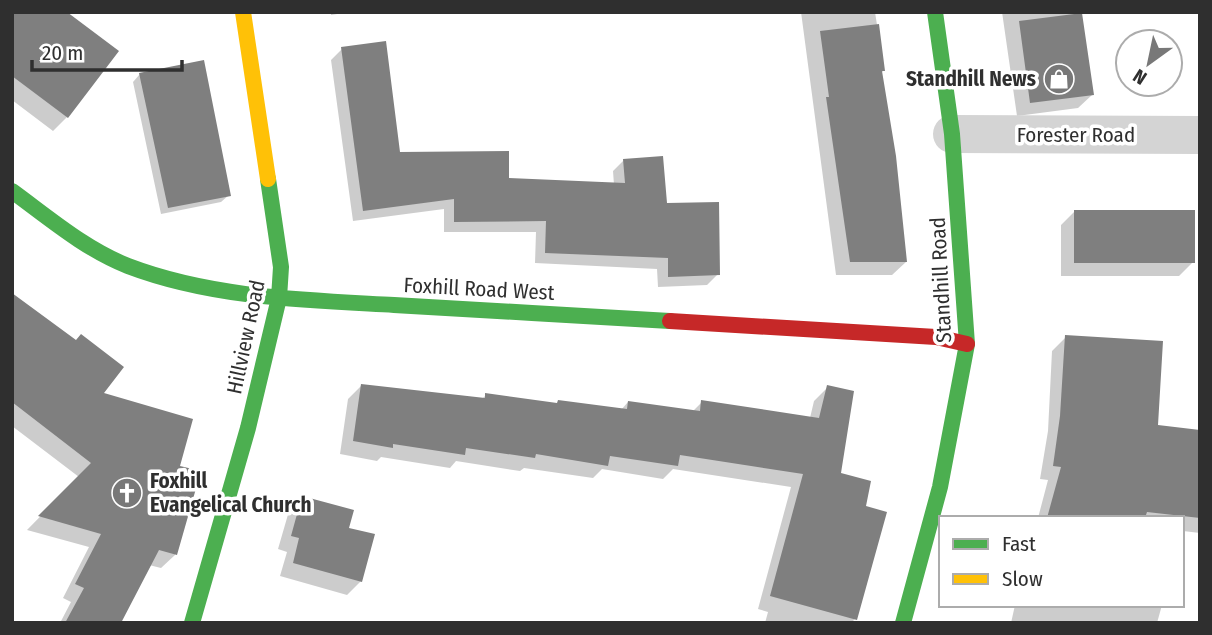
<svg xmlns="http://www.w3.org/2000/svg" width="1212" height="635" viewBox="0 0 1212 635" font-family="'Fira Sans Condensed',sans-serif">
	<rect width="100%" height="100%" fill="#fff"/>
	<path fill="#0003" d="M12,12L67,117L53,131L12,100Z
		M331,12H350L331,15Z
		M801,12H875L884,70L881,73L906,262L892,275H836Z
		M1002,12H1080L1092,95L1078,108L1017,116Z
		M342,49L399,154L507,180L614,185L613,171L624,160L666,204L718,274L707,285L658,287L657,269L535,263L536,232H444V209L353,221L331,60Z
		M140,74L229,195L221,202L161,214L133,82Z
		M1075,211L1193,262L1179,276H1061V225Z
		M12,307L178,467L199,472L175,555L161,568L149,565L119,623H60L71,602L63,598L89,547L27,530L79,477L12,426Z
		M1066,337L1156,426L1200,431V533L1183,531L1182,533V518H1038L1048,480L1040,479L1048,431L1052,351Z
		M361,386L481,400L486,395L555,405L621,410L628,402L692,412L702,402L810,418L814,401L828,387L839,475L864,507L855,619L851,623H765L768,612L758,609L791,487L673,469L663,479L602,469L593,478L524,468L520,471L456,461L450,468L381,457L377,461L340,454L348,399Z
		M302,498L347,529L361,581L347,595L280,576L287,552L278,549L289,511Z
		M1015,605H1162L1157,623H1011Z"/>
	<path fill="#7f7f7f" d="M12,12H67L119,51L68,118L12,76Z
		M1082,13L1094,95L1030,103L1019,21Z
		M879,24L885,71H882L896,156L907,262H850L826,97H829L820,31Z
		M386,41L400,152L509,151V178L625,183L623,159L663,156L667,203L719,202L720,275L668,277V258L545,253L546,221L454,222V199L363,211L341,47Z
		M204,60L231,196L168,208L139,73Z
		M1074,210H1195V263H1074Z
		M12,293L76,340L81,334L124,367L104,393L193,419L180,466L201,471L177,555L159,550L121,623H65L84,588L75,584L101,534L38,516L91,463L12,402Z
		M1065,335L1163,341L1158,425L1200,430V518L1147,512L1145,518H1047L1061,467L1053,466L1060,416Z
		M361,384L485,398V393L557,403L558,400L627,409L628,401L700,411L701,400L819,418L827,385L854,391L841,473L871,481L866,506L887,512L857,620L770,596L803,474L680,455L678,466L610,456L608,466L536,454L535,458L466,448L465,455L393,444V448L353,441Z
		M302,496L354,510L349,528L375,534L362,582L293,563L299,538L291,536Z"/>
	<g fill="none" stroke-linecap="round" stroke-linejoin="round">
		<path stroke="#d4d4d4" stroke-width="38" d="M952,134L1200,135"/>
		<path stroke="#4caf50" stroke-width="16" d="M12,191C49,218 85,249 128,266C212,298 305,300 394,305C486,310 578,316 670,321
			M192,623L248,428L279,298L281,267L268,179
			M903,623L940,487L967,344L952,134L935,12"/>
		<path stroke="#ffc107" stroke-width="16" d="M243,12L268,179"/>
		<path stroke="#c62828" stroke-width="16" d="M670,321L936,337L967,344"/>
	</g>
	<defs>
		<g id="shop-disc" transform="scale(1.575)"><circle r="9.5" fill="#787878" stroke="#fff"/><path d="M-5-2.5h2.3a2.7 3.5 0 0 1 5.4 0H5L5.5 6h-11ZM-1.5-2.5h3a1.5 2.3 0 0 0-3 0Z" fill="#fff"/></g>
		<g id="church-disc" transform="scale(1.575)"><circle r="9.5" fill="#787878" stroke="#fff"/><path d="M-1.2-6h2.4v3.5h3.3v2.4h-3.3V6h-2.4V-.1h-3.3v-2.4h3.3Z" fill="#fff"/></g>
	</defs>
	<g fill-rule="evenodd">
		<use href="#shop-disc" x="1059" y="79"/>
		<use href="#church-disc" x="127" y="493"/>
	</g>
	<g text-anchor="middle" stroke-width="7" stroke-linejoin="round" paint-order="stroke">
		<g font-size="21" font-weight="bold" fill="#2f2f2f" stroke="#fff" text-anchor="end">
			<text x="1036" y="86">Standhill News</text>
			<text x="150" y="488" text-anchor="start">Foxhill<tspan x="150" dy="24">Evangelical Church</tspan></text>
		</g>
		<g font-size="21" fill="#2f2f2f" stroke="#fff">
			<text x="1076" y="142">Forester Road</text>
			<text transform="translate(941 280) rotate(-93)" y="7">Standhill Road</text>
			<text transform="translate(479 289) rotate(3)" y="7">Foxhill Road West</text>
			<text transform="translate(246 337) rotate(-78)" y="7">Hillview Road</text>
		</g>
	</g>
	<rect width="1212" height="635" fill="none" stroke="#2f2f2f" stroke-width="28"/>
	<rect x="939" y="516" width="245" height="91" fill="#ffffff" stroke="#acacac" stroke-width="2"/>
	<rect x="953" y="539" width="35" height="10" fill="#4caf50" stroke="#acacac" stroke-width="2"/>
	<text x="1002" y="551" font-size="21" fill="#2f2f2f">Fast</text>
	<rect x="953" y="574" width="35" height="10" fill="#ffc107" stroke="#acacac" stroke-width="2"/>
	<text x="1002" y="586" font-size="21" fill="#2f2f2f">Slow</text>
	<g transform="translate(1149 63) rotate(213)"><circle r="33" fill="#ffffff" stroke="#acacac" stroke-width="2"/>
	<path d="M0-5L12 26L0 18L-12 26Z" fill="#787878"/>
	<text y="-10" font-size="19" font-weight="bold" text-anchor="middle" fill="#2f2f2f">N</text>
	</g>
	<path d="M32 60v10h150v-10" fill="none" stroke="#2f2f2f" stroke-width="3.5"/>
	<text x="42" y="60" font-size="21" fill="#2f2f2f" stroke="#ffffff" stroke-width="5" paint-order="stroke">20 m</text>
</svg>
